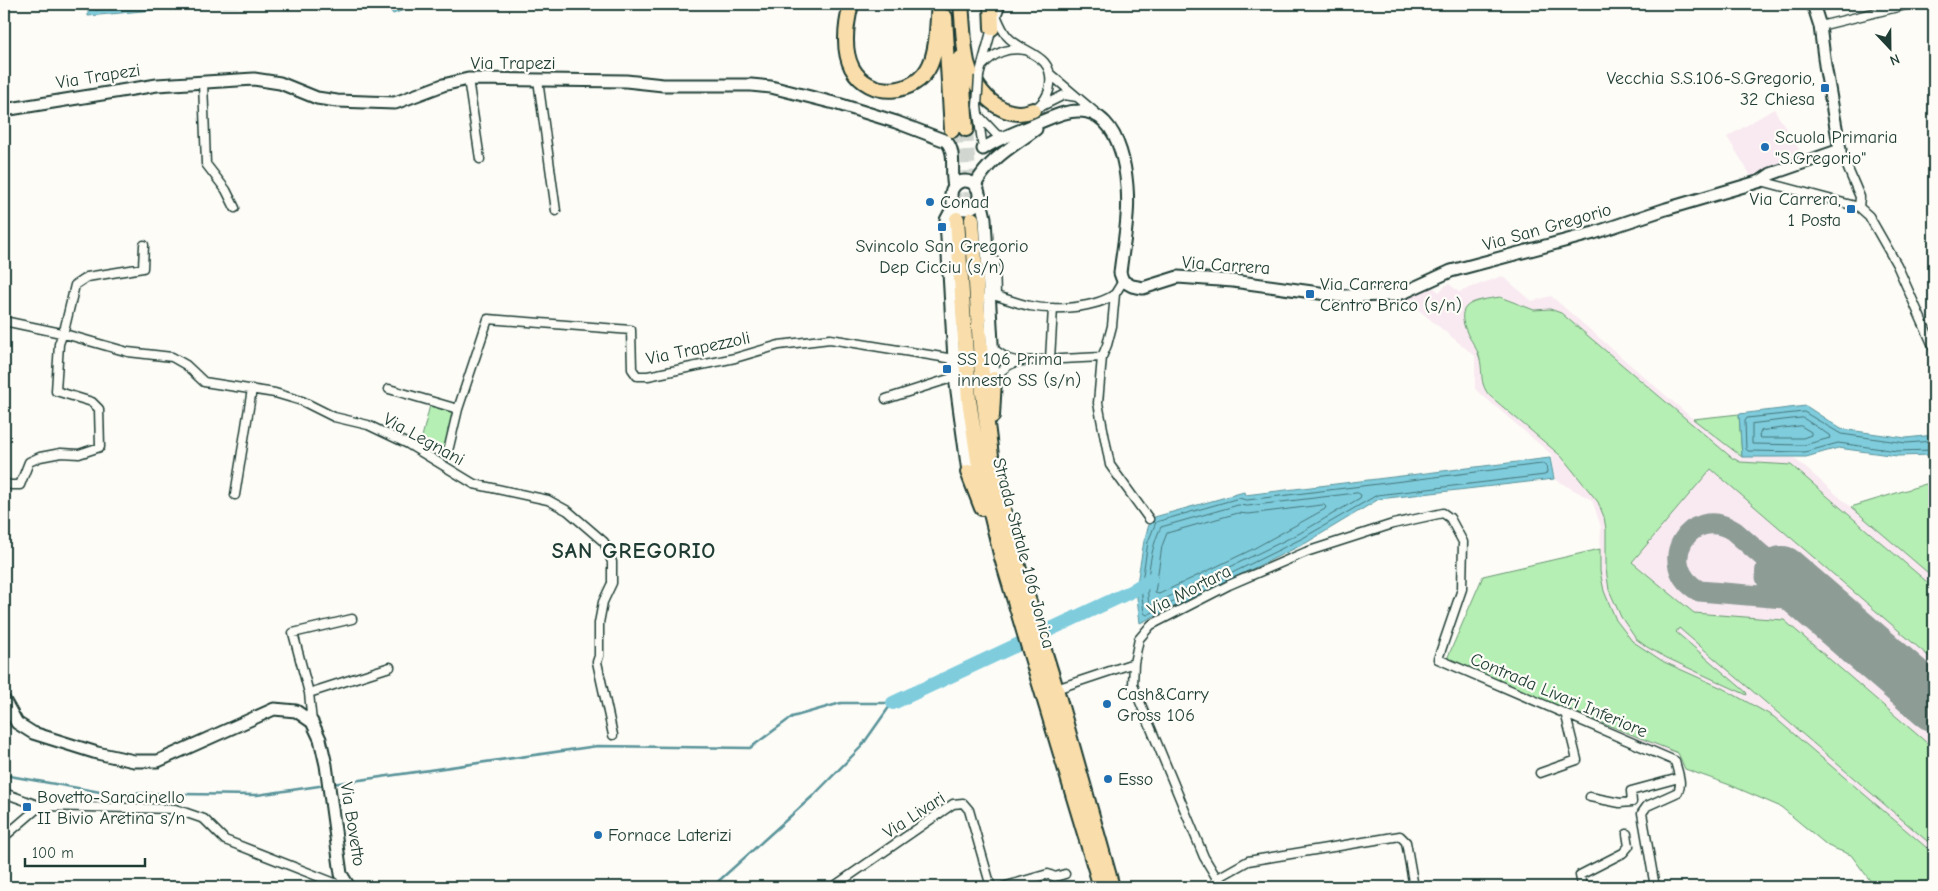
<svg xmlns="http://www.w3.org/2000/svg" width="1938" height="891" viewBox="0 0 1938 891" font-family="'Comic Neue',sans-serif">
	<rect width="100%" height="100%" fill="#fdfcf7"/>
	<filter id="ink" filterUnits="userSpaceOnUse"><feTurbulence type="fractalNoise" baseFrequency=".02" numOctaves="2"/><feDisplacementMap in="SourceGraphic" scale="10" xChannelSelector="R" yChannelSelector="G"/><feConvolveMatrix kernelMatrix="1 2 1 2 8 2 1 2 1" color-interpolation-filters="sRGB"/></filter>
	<g filter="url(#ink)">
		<path fill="#f9eaf1" d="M1774,109L1803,156L1799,161L1793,163L1786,162L1785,165L1766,173L1762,171L1757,179H1753L1727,137Z
			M1502,276L1532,301L1551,296L1693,419L1739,414L1742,456L1794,458L1851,507L1929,483L1934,490V887H1875L1851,855L1828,846L1781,807L1730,785L1685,769L1678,753L1660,750L1447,659L1483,576L1600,549L1601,527L1592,500L1554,479L1551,454L1475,389V356L1404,298L1431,285L1439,292L1446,285L1449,284L1459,292Z"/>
		<path fill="#b5efb3" stroke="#6a9674" d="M1500,297L1534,310L1550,309L1561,313L1731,457L1740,462L1791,465L1934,588V661L1711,469L1632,562L1694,613L1784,620L1934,749V847L1679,628L1676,632L1746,692L1747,695L1667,658L1647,647L1636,639L1621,617L1609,590L1606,569V529L1604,517L1598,502L1561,456L1490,396C1478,383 1484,371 1479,356C1477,349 1472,342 1468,335C1452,302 1474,301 1500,297Z
			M430,405L454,413L445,451L420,445Z
			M1739,414L1742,457L1693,419Z
			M1929,483L1934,490V578L1851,507Z
			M1600,549V571L1604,591L1616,620L1632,641L1664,662L1722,688L1774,717L1934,854V887H1875L1851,855L1828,846L1781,807L1730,785L1685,769L1678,753L1532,695L1447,659L1483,576Z"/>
		<path fill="#7fccdd" stroke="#599399" d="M88,4H327L186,7L88,16Z
			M386,4H420L393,14Z
			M1806,406L1841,429L1906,438L1934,435V455L1897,456L1838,448L1806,457H1742L1739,414Z
			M1550,458L1554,479L1379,499L1306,543L1140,623L1136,589L1144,541L1151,518L1244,492L1245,495Z"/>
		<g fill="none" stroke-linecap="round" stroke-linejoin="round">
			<path stroke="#457678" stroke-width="1" d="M93,4V9L96,10L165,4
				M1803,418L1829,435L1830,438L1804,445L1752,444V424Z
				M1801,426L1811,432V435L1803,438H1761L1759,436L1761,431Z
				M1934,441L1906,443L1841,434L1804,412L1747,418L1745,421L1746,449L1748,451L1805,452L1838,443L1897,451L1934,450
				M1543,464L1546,465L1547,472L1545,475L1377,495L1303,538L1147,615L1144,613L1141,588L1148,542L1156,522L1239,498L1246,500Z
				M1358,493L1361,495L1360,498L1300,533L1152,605L1149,604C1145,584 1151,546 1161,527L1238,505L1247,506Z
				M1324,505L1326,507L1325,509L1251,550L1159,594L1155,593L1162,546L1167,533L1238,513L1248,514Z"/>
			<path stroke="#599399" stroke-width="2.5" d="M4,775L106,793L257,795L326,785
				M332,784L597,746L750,748L792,717L841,703H893
				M712,887L815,794L861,747L892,703"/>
			<path stroke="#7fccdd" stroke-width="14" d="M893,703L1132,591L1151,579"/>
			<path stroke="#8e9c96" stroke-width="21" d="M1782,573L1734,531C1690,503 1653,565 1699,591L1797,599L1812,602L1825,609"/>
			<path stroke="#8e9c96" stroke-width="54" d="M1782,573L1934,704"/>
			<path stroke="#d1d6d0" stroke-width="14" stroke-dasharray="14 7" stroke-linecap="butt" d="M966,129L972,219
				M952,130L957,217"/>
			<g stroke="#1f3d34" stroke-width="11">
				<path id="street" d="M996,15C999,22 1002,30 1007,36C1022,54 1054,53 1050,85C1049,96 1042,104 1033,110
					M1820,26L1910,4
					M982,66C994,53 1007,47 1025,50
					M1050,74L1096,113
					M979,76L992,28L1001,4
					M468,79L480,159
					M538,80L556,211
					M203,82L206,164L226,190L235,208
					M977,106L983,149
					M1042,106L1064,95L1077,97
					M979,116L996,134L1004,137
					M1840,150L1860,197L1859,207L1869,216L1897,265L1934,348
					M1761,181L1859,207
					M995,261L996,296C1007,299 1019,304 1030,306C1053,311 1096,308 1115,294
					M1123,281L1115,294L1112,326L1107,345L1102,357L1098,403L1110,465L1149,519
					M4,321L61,333L128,352L172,357L186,365L204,382L275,393L302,401L334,417L368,425L408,444L474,484L548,500L568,511L604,542L612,562V583L603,602L599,623V656L597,662L613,735
					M992,348L1008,359L1016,361
					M1050,359L1053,308
					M994,379C1002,369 1008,364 1021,361L1102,357
					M389,389L458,409
					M886,399L955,377
					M449,447L458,409L488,319L631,330L632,369L637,376H648L735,358L779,345L830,339L954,359
					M4,483L11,485H20L29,462L40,457L61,453L79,454L100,447L99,409L92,402L56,391L59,344L65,327L75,285L87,277L143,268L144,245
					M235,495L252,389
					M1056,689L1134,663
					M309,693L390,667
					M312,722L309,693L293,633L352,619
					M1540,773L1577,760L1566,716
					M4,793L40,806L175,809L204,819L225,840L345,887
					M1590,797L1620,803L1632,802L1631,791L1679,778
					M4,837L40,806
					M1216,879L1248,861L1400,836L1406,842L1414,887
					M833,887L953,804L963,803L969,810L991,887
					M1003,887L1048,874L1055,877L1065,874
					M1222,887L1204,857L1133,685L1134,663L1139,639L1151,625L1229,585L1306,552L1393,524L1443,513L1450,518L1463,542L1462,589L1438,659L1675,761C1677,770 1683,783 1678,792L1647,806L1642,813L1655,887
					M1582,887L1580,875L1623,853L1629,846L1627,834"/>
			</g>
			<g stroke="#1f3d34" stroke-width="15">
				<path id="secondary" d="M4,110L157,85L254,79L280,83L317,98L337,101L395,103L443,85L468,79L626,81L663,85H751L771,87L838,104L896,122L946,141C957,152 950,172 954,186
					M983,149C1000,137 1020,131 1038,123C1050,118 1064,111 1078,111C1123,110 1130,183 1127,216C1126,235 1122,254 1120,273L1123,281L1132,286L1143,288L1178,277L1233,281L1341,296L1394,295L1405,292L1451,271L1594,233L1666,209L1761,181L1771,174L1840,150L1825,65L1820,26L1813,4
					M951 195a14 14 0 1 1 28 0a14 14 0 1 1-28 0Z
					M975,185C990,158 1012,147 1036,129
					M980,196L985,218L994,379
					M954,205L946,220L955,377L968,472
					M4,700L17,723L33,733L97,753L134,761H158L274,709L296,711L312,722L320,739L326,765L341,874L349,887"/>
			</g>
			<g stroke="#1f3d34" stroke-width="18">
				<path id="highway" d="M851,4C846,24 842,49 852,68C869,99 916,96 930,65C938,47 937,23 939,4
					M961,4C963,23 963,43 967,62C973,89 1002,123 1033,110
					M991,4L992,28
					M945,17L952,130
					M961,58L966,129
					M957,219L969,400L978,460L1002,558L1101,887
					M972,219L983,393L991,456L1004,514L1019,570L1056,689L1112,887
					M992,416L994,379
					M968,472L982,508"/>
			</g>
			<use href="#street" stroke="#fdfcf7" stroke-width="8"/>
			<use href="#secondary" stroke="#fdfcf7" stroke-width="11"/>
			<use href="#highway" stroke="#f9deab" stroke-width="14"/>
			<g stroke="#1f3d34" stroke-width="11" stroke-linecap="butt">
				<path id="street-bridge" d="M977,106L979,76"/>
			</g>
			<use href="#street-bridge" stroke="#fdfcf7" stroke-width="8"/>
		</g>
	</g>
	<g fill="#1f6fb2" stroke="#fdfcf7" stroke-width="2">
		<rect x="1820" y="83" width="10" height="10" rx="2.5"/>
		<circle cx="1765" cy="147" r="5"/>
		<circle cx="930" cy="202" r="5"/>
		<rect x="1846" y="204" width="10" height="10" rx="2.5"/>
		<rect x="937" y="222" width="10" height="10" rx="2.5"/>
		<rect x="1305" y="289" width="10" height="10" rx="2.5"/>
		<rect x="942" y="364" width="10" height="10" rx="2.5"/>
		<circle cx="1107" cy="704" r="5"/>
		<circle cx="1108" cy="779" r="5"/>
		<rect x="22" y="802" width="10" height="10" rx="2.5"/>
		<circle cx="598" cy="835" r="5"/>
	</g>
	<g text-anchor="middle" stroke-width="4.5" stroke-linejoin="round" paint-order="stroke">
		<g font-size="18" fill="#1f3d34" stroke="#fdfcf7">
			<text x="513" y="69">Via Trapezi</text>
			<text transform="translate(98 76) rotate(-9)" y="6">Via Trapezi</text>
			<text transform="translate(1547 227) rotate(-16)" y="6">Via San Gregorio</text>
			<text transform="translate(1226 265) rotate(4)" y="6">Via Carrera</text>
			<text transform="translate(698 348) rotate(-12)" y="6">Via Trapezzoli</text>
			<text transform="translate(424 439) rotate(29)" y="6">Via Legnani</text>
			<text transform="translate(1024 553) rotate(75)" y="6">Strada Statale 106 Jonica</text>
			<text transform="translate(1189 590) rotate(-27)" y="6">Via Mortara</text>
			<text transform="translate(1559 695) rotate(23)" y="6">Contrada Livari Inferiore</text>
			<text transform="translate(914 815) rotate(-33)" y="6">Via Livari</text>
			<text transform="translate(353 824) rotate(81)" y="6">Via Bovetto</text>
		</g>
		<g font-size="18" fill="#1f3d34" stroke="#fdfcf7" text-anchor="start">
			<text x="1815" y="84" text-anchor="end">Vecchia S.S.106-S.Gregorio,<tspan x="1815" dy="21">32 Chiesa</tspan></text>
			<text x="1775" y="143">Scuola Primaria<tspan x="1775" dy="21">"S.Gregorio"</tspan></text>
			<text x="1841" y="205" text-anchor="end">Via Carrera,<tspan x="1841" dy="21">1 Posta</tspan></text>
			<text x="940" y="208">Conad</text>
			<text x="942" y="252" text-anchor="middle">Svincolo San Gregorio<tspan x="942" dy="21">Dep Cicciu (s/n)</tspan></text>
			<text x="1320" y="290">Via Carrera<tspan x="1320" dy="21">Centro Brico (s/n)</tspan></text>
			<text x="957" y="365">SS 106 Prima<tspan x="957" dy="21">innesto SS (s/n)</tspan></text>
			<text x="1117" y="700">Cash&amp;Carry<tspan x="1117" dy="21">Gross 106</tspan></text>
			<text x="1118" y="785">Esso</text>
			<text x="37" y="803">Bovetto-Saracinello<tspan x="37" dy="21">II Bivio Aretina s/n</tspan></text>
			<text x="608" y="841">Fornace Laterizi</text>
		</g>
		<g font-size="22" font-weight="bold" letter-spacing="1" fill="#1f3d34" stroke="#fdfcf7">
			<text x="634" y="558">SAN GREGORIO</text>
		</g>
	</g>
	<rect width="1938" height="891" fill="none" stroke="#fdfcf7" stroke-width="20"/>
	<rect x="10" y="10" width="1918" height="871" fill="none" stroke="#1f3d34" stroke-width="2" filter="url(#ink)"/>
	<g transform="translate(1890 48) rotate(158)" stroke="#fdfcf7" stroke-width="4" paint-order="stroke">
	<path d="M0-4L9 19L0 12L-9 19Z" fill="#1f3d34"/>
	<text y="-8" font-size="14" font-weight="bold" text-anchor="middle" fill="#1f3d34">N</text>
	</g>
	<path d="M25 858v8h120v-8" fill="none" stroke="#1f3d34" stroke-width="2.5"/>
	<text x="32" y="858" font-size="15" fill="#1f3d34" stroke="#fdfcf7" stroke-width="4" paint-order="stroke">100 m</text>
</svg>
